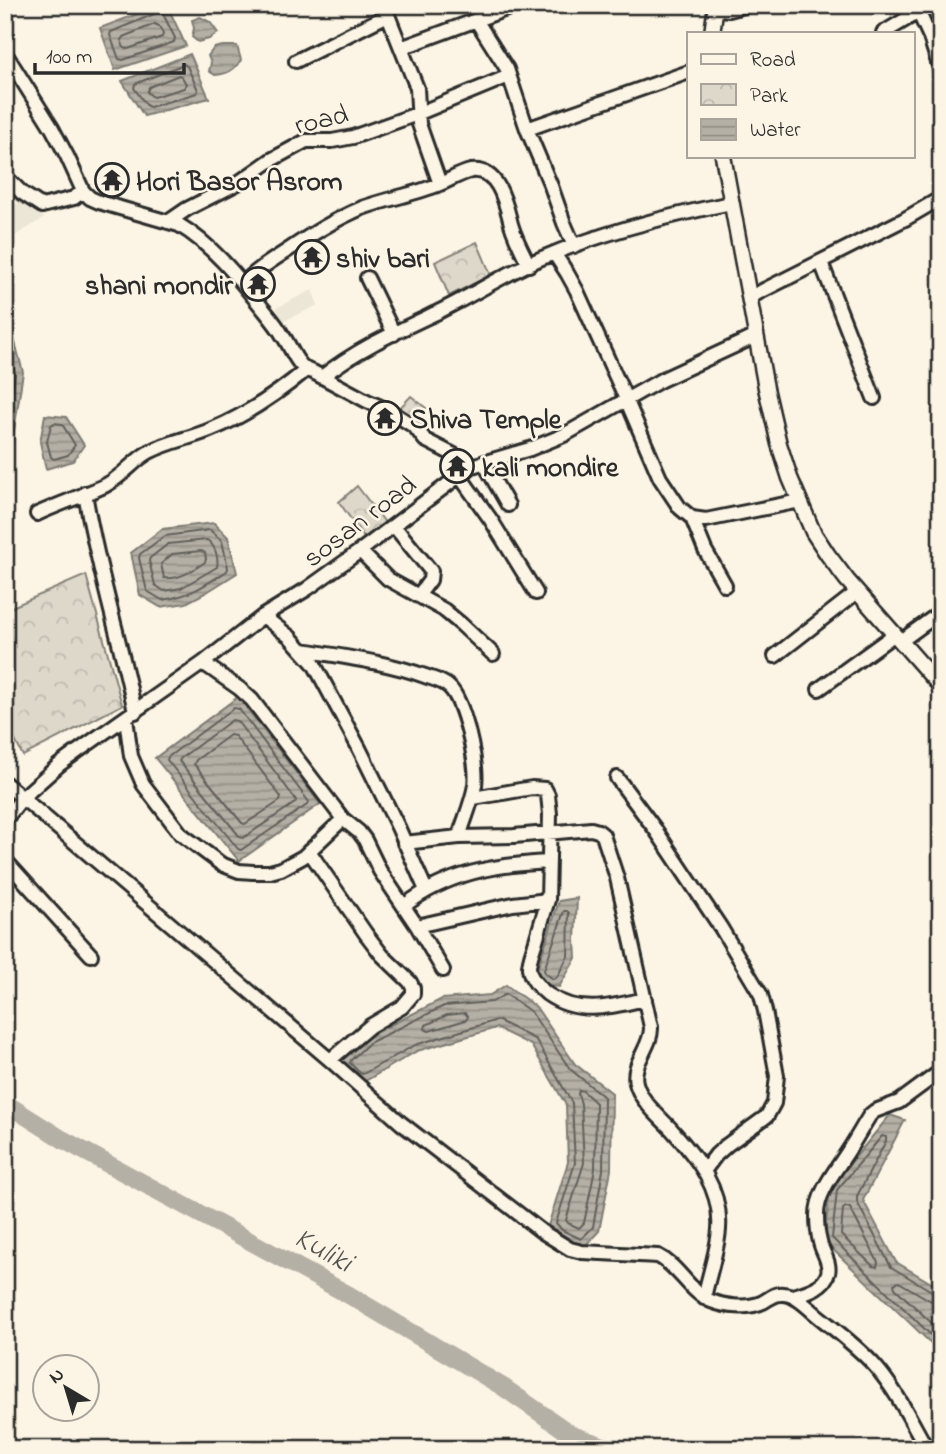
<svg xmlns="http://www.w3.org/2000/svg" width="946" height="1454" viewBox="0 0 946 1454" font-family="'Indie Flower',sans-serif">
	<defs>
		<pattern id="grass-dots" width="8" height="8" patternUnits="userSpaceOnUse" patternTransform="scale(1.75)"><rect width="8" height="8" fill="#ded8ca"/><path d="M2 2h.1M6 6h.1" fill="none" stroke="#bfbaae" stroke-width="1.8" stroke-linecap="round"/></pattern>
		<pattern id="park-crowns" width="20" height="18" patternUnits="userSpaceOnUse" patternTransform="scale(1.75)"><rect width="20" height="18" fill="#ded8ca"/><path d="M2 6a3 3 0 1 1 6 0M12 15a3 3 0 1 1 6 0" fill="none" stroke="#bfbaae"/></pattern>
		<pattern id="water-rules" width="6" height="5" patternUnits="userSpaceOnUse" patternTransform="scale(1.75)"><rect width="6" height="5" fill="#b4b0a5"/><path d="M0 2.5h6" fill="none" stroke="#938f87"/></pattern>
	</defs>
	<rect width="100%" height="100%" fill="#fcf5e5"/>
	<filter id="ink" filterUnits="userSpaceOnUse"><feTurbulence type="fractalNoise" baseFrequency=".0143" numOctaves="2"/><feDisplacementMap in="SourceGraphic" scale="14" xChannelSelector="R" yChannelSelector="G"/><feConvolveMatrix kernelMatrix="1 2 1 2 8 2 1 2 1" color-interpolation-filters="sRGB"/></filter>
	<g filter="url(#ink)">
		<path fill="#ece6d7" d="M29,196L44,218L5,242V210Z
			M312,290L318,305L284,321L276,308Z"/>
		<path fill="url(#grass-dots)" stroke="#84827a" stroke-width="2" d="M411,396L426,408L411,420L396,412Z"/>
		<path fill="url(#park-crowns)" stroke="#84827a" stroke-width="2" d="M477,242L491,275L449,296L435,262Z
			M357,486L387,525L367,542L339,502Z
			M86,575L122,705L23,756L5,721V610Z"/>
		<path fill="url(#water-rules)" stroke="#7d7b74" stroke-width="2" d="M161,5H167L186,46L115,70L100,28Z
			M200,17L210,22L218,33L209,39L198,42L192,37L194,28L192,20Z
			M223,46H237L241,60C234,70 228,74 215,75L209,71L211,63L208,56L214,48Z
			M190,54L209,98L144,116L122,81Z
			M5,310L8,316L23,372L13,438L5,473Z
			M45,415L66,417L84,445L73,461L46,469L40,442Z
			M5,512C11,541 13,570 8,600H5Z
			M214,523L228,537L237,573L207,592L186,603L160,607L140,595L131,553L162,529Z
			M238,697L320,804L239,861L155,758Z
			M577,898L575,940L576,958L559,987L547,985L537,976V970L559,901Z
			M506,985L536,1007L575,1064L612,1093L611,1170L599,1231L583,1248L557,1236L548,1226L568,1162L566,1105L531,1045L496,1028L417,1051L360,1084L338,1062L365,1038L442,999L490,995Z
			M890,1115L905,1120L863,1200L896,1262L941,1289V1353L824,1241L830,1188Z"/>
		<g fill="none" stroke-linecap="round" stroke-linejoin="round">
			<path stroke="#62605c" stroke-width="2" d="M159,12L163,14L175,38L174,42L123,60L119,59L110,35L111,32Z
				M155,24L159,26L163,34L162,37L128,49L124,48L121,40L123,37Z
				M184,64L187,66L198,90L197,93L150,107L147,106L134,88L135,84Z
				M179,75L182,77L186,84L184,88L153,97L147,92L149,87Z
				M5,332L15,373L5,441
				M54,423L62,424L75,445L68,455L54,459L51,457L47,442L51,425Z
				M210,530L222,541L228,568L227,571C204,586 190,596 162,600L147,591L139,558L140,554L165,536Z
				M207,540C215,545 219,558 217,567L181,588L164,591L155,585L149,561L150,558L168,544Z
				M201,551L205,553L206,559L205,562C192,571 179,580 164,578L161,564L172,554Z
				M234,708L239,709L309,802L307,805L241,850L238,849L167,760L168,757Z
				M232,720L237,721L296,800L295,803L243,838L240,837L179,761L181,758Z
				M230,735L235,736L281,797L280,801L245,824L242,823L194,764L196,760Z
				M564,911H567L569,913L568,956L557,977L553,979L545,973L544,970Z
				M504,995H507L531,1012L570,1069L604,1097L603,1170L593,1227L581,1239L562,1230L556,1223L575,1163L572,1103L536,1040L499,1021H494L415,1045L363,1074L360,1073L350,1063L351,1060L369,1043L444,1006L492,1002Z
				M465,1013L468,1017L466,1020L429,1031L425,1029L426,1025L447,1015Z
				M579,1090L583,1091L596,1103L595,1169L584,1223L579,1228L568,1223L566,1220L584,1163L581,1104L578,1094Z
				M846,1207L850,1208L878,1262L877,1267L873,1266L841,1235L843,1209Z
				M941,1294L935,1293L891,1267L857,1202V1196L886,1141V1137L882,1136L837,1190L832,1238L941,1345
				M941,1303L931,1301L899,1282L894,1284L895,1288L941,1332"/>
			<path stroke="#b4b0a5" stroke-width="18" d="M5,1103L62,1139L349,1295L503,1387L572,1435L612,1449"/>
			<g stroke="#2b2b2b" stroke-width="18">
				<path id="minor" d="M384,5L401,48L517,5
					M716,8L729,10L748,5
					M919,13L930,37L941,72
					M476,20L507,69L527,129L551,186L564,223L574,246
					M883,33L930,5
					M5,53L52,128L67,156L83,191L90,198L99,202L179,225C211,244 237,276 260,305C268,315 277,325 283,336C292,348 297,369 313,372L367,401L390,411L415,427L425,440L458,457L472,466
					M296,61L388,15
					M527,129L689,72
					M5,176L22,193L42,206L74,198L83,191
					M440,184C450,180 461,173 471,171C499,167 506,205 511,224C515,238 522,251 529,265
					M168,222L187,209L238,183L271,160L306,141H332L353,137L417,114L509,76
					M554,253L567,273L577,291L626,399L660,478L680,508L692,518L706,520L800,501
					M821,262L874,398
					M367,278L394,334
					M243,284C254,272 268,263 282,254C308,237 333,220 362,208C387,199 415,194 440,184L419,124L417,88L401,48
					M750,297L905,219L941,198
					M322,377C355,350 400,330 438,312C473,295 506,273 542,258C603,232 666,216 731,203
					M484,463L508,505
					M459,475L491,520L536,593
					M85,493C97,567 120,638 135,712
					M37,514C59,504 85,495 106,485C123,476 133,461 149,452C168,442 191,438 210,430C245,416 277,394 306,370
					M692,518L705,550L725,585
					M394,526L431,571L430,580L418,596
					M360,551L388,579L444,610L462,625L493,654
					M263,616L290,637L314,664L359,748L398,827L426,890
					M901,641L941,612
					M303,650C344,657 386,662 425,676C433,679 443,681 449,687C464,700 478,765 475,785C472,803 464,820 459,837
					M775,656L857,592
					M203,663L240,689L252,700L343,819
					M819,689L895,634
					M126,718L131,756L143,784L181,834L221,864L239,871L253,872H270L281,869L303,857L343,819L359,832L365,840L380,871L417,926L443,970
					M617,778L655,829L721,928L761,995L765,1011L777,1076L774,1103L767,1116L727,1145L716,1155L704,1171
					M5,783L330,1060L401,1123L541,1231L570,1249L582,1252L658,1256C679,1266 690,1293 711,1301C726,1307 749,1309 763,1302C770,1298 775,1293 783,1294C796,1294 808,1308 818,1316C838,1332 859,1348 875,1366C897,1391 911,1421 927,1449
					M5,820L22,798L59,765L78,751L203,663L263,616L307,589L360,551L472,466L530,449L564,435L661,380L756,336
					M404,843L459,837L514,836L591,829L598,831L603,835L617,878L651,1027C652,1047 631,1063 636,1083C641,1102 659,1116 672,1130C697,1158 722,1189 719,1229C718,1249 708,1278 704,1298
					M309,851L366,934L382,955L410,982L413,988V994L402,1007L370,1026L330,1060
					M5,860L91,955
					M548,900C543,916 539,931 534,947C532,953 529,961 529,968C530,979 539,987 547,994C578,1016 611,1007 645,999
					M404,906C448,872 495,865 549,862
					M417,926L513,904L548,900L550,814L548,795L545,789L532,788L473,798
					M793,1296C806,1292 824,1288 828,1273C831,1263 822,1252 820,1242C818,1234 817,1224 817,1215C817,1191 838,1168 850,1148C857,1137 863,1126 870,1115L875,1111L899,1102L941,1071"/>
			</g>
			<g stroke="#2b2b2b" stroke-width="19">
				<path id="major" d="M712,33L716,5
					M723,156L766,388L779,444L790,478L813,532L828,555L847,580L941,687"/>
			</g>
			<use href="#minor" stroke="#fcf5e5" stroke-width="12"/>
			<use href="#major" stroke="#fcf5e5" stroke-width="14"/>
		</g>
	</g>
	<defs>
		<g id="temple-ring" transform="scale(1.75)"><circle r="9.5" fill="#fcf5e5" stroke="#2b2b2b" stroke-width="1.5"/><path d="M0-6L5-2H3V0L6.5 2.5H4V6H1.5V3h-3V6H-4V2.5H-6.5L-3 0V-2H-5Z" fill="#2b2b2b"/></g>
	</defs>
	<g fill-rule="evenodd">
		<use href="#temple-ring" x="112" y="180"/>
		<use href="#temple-ring" x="312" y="257"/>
		<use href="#temple-ring" x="258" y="284"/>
		<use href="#temple-ring" x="385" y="418"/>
		<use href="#temple-ring" x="457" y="466"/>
	</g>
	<g text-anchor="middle" stroke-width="5" stroke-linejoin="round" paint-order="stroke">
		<g font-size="28" fill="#2b2b2b" stroke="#fcf5e5">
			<text transform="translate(321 118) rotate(-13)" y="10">road</text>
			<text transform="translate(359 520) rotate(-37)" y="10">sosan road</text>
		</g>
		<g font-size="28" font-weight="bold" fill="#2b2b2b" stroke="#fcf5e5" text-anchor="start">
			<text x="136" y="190">Hori Basor Asrom</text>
			<text x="336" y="267">shiv bari</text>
			<text x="233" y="294" text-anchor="end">shani mondir</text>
			<text x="410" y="428">Shiva Temple</text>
			<text x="482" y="476">kali mondire</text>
		</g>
		<g font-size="30" font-style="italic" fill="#545350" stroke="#fcf5e5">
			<text transform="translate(324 1249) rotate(29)" y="10">Kuliki</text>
		</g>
	</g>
	<rect width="946" height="1454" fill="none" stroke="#fcf5e5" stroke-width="28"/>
	<rect x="14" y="14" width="918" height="1426" fill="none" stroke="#2b2b2b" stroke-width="2.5" filter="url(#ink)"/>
	<rect x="687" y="32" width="228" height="126" fill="#fcf5e5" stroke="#a8a49b" stroke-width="2"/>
	<rect x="701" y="54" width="35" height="10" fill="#fcf5e5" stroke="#a8a49b" stroke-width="2"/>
	<text x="750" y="66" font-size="21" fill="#2b2b2b">Road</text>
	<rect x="701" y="84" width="35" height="21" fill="url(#park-crowns)" stroke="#a8a49b" stroke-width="2"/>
	<text x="750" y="102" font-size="21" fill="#2b2b2b">Park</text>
	<rect x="701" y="119" width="35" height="21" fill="url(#water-rules)" stroke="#a8a49b" stroke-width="2"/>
	<text x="750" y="136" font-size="21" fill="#2b2b2b">Water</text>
	<g transform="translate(66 1388) rotate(322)"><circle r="33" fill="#fcf5e5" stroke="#a8a49b" stroke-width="2"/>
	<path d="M0-5L12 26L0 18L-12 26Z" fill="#2b2b2b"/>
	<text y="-10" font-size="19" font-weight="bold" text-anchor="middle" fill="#2b2b2b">N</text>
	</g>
	<path d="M35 63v10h149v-10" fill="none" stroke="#2b2b2b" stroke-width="3.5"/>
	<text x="46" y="63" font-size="21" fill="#2b2b2b" stroke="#fcf5e5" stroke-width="5" paint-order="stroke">100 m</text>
</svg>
